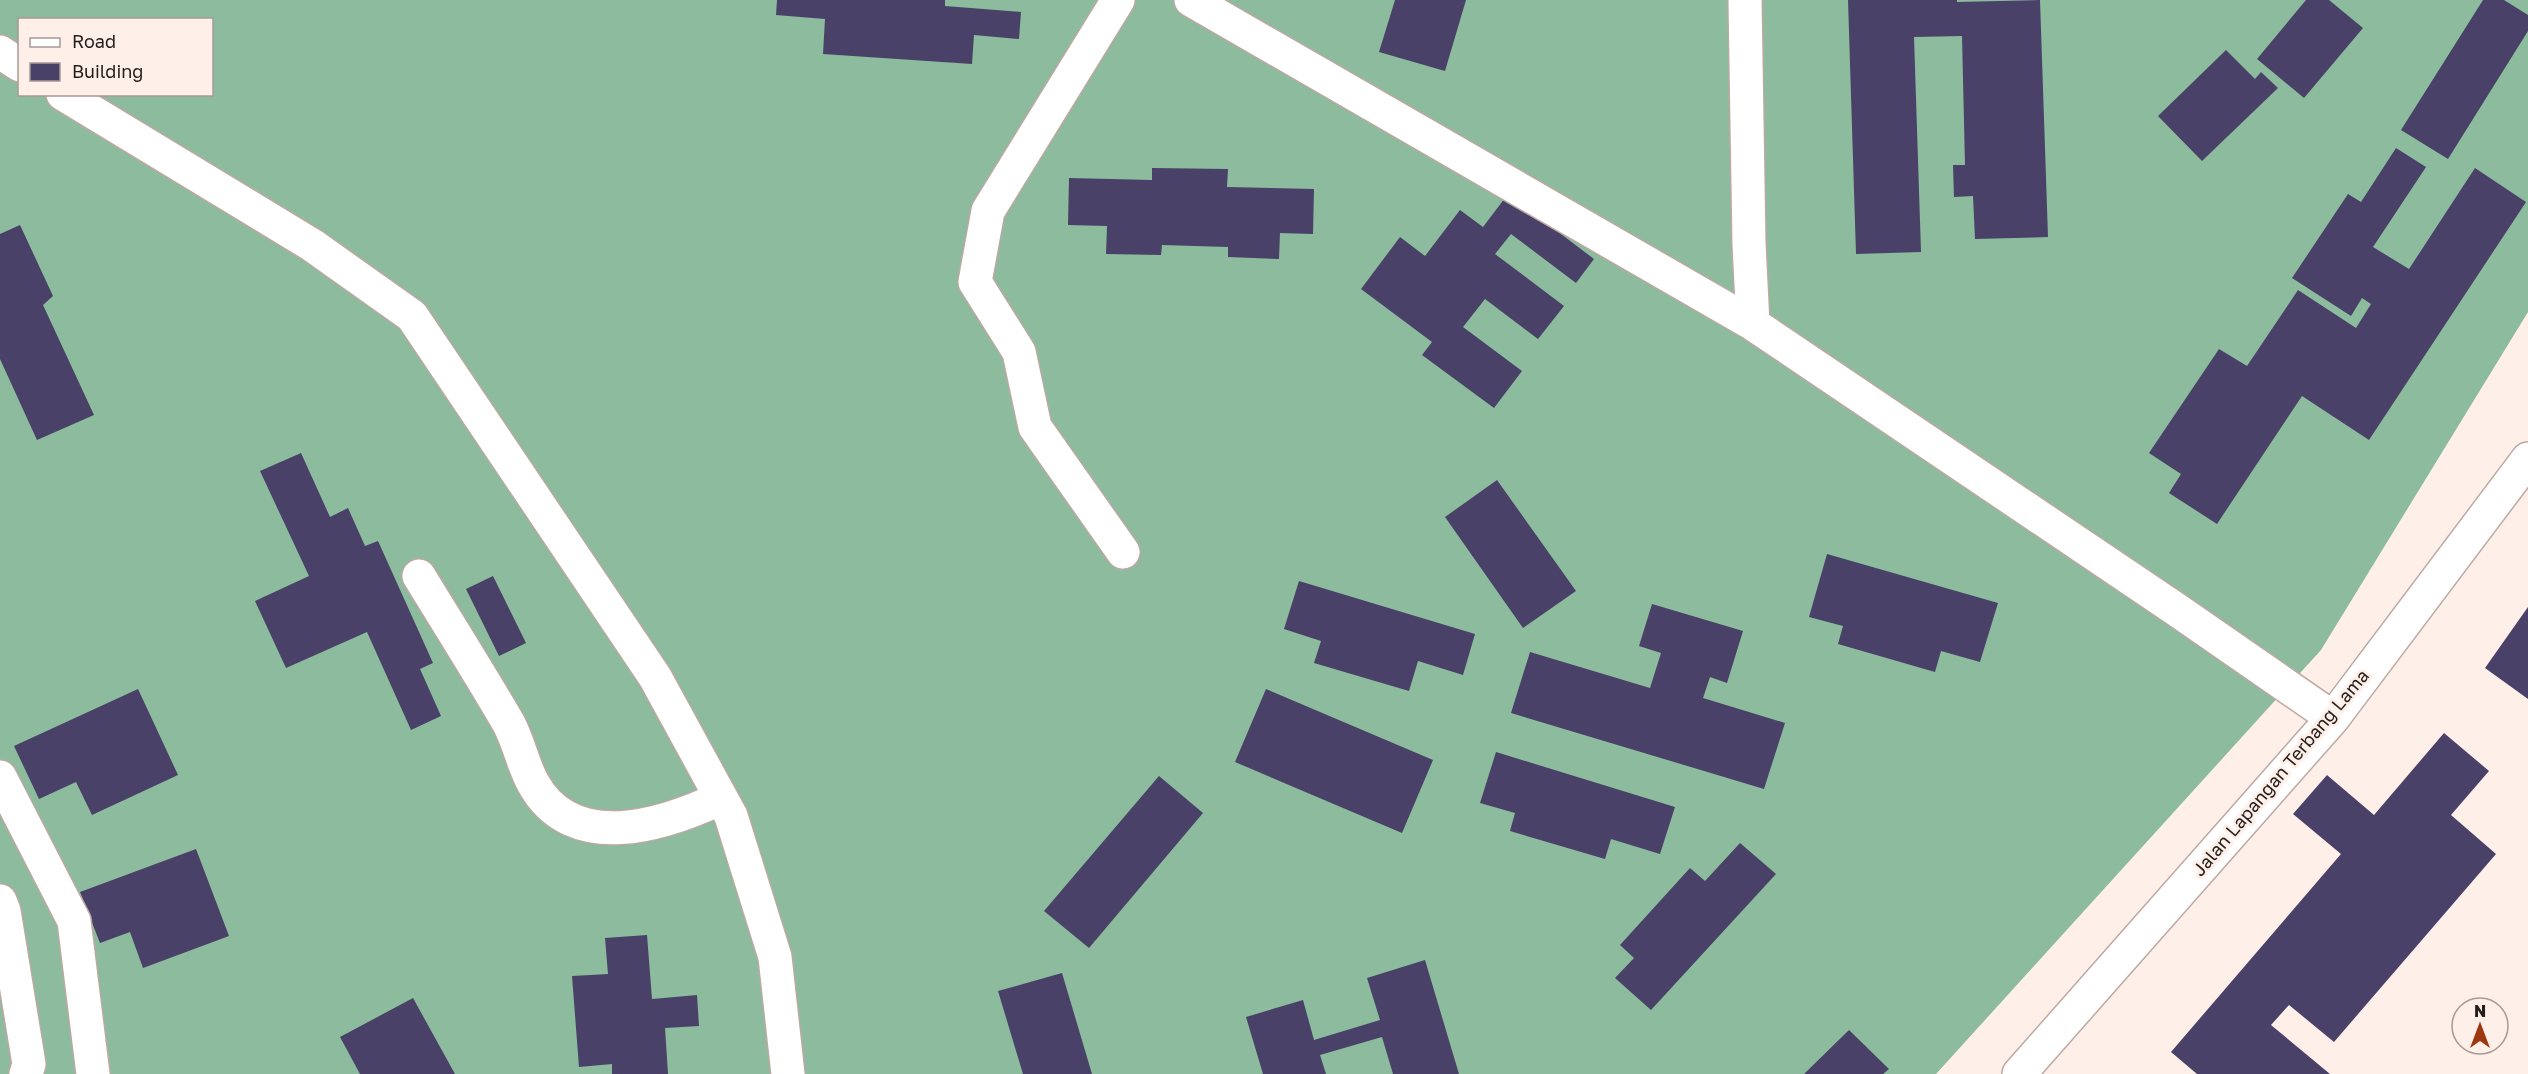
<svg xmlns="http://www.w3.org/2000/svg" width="2528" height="1074" viewBox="0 0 2528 1074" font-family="'Golos Text',sans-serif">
	<rect width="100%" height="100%" fill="#ffefe9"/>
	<path fill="#8cbb9d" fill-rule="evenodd" d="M0,0H2528V312L2321,650L1936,1074H0ZM20,20H212V94H20Z"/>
	<path fill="#494168" d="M777,0H945V6L1021,12L1019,39L974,35L972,64L823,54L825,19L776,15Z
		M1395,0H1466L1445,71L1379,52Z
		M1848,0H1957V2L2040,0L2048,237L1975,239L1973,196L1954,197L1953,165H1965L1962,36L1914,37L1921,252L1856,254Z
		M2306,0H2329L2363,28L2304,98L2257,59Z
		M2483,0H2504L2528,15V31L2448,159L2401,130Z
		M2226,50L2255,79L2261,72L2278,88L2202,161L2158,116Z
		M2396,148L2426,167L2373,247L2409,269L2475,168L2526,202L2369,440L2302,396L2217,524L2169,493L2181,474L2149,453L2219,349L2247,366L2298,290L2356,328L2371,304L2362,298L2351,316L2292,278L2348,194L2361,202Z
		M1152,168L1228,169L1227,187L1314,189L1313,234L1280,233L1279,259L1228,257V247L1162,245L1161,255L1106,254L1107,226L1068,225L1069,178L1152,180Z
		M1508,194L1594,259L1576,283L1511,234L1495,254L1564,306L1538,339L1485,299L1463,327L1522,371L1494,408L1422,355L1432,342L1361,289L1400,237L1425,256L1460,210L1483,227Z
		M20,225L53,296L43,305L94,415L37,440L0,359V234Z
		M301,453L330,517L348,508L365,546L378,541L433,663L420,669L441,716L411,730L367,632L286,668L255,601L309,576L260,471Z
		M1497,480L1576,591L1523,628L1445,517Z
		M1827,554L1998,603L1980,662L1941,651L1935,672L1838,644L1843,626L1809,617Z
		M493,576L526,643L499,656L466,589Z
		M1299,581L1475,634L1463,675L1418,661L1409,691L1314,663L1321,641L1284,629Z
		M1652,604L1743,631L1727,683L1710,677L1703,698L1785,723L1764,789L1511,713L1530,652L1650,688L1661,653L1639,646Z
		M2528,607V699L2485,668Z
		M138,689L178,775L92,815L76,782L39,799L14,746Z
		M1266,689L1433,760L1402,833L1235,762Z
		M2444,733L2489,771L2451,815L2496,854L2334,1042L2289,1005L2271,1025L2330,1074H2197L2171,1052L2341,854L2293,814L2327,775L2374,815Z
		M1496,752L1675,807L1660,854L1611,839L1605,859L1510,831L1515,813L1480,803Z
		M1159,776L1203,813L1089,948L1044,911Z
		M1740,843L1776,874L1651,1010L1615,978L1634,958L1620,945L1690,868L1705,881Z
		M196,849L229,936L143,968L130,932L100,943L80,892Z
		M647,935L652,999L697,995L699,1026L665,1028L668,1074H612V1064L579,1067L572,976L608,974L605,938Z
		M1425,960L1459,1074H1393L1382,1037L1320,1055L1326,1074H1263L1246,1017L1303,1000L1314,1040L1380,1020L1367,978Z
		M1062,973L1092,1074H1023L998,991Z
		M413,998L455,1074H360L340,1037Z
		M1849,1030L1889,1069L1883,1074H1804Z"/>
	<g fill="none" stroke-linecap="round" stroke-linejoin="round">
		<g stroke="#bca9a2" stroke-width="36">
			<path id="minor" d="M1118,0L988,211L975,282L1019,352L1035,427L1123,552
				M1191,0L1753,324L2177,610L2333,718
				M1745,0L1749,244L1753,324
				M0,52L20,65
				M63,94L312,245L412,316L655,677L731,816L775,957L788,1074
				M419,576C449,625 480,674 509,724C519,743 523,765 533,783C572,855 664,825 721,798
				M0,777L74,921L93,1074
				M0,901L4,911L29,1064L26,1074
				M2019,1074L2333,718L2528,459"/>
		</g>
		<use href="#minor" stroke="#fff" stroke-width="33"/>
	</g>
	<g text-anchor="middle" stroke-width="6" stroke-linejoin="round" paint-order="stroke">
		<g font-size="18" fill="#241d1a" stroke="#ffefe9">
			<text transform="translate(2281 773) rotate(-50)" y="6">Jalan Lapangan Terbang Lama</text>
		</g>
	</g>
	<rect x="18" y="18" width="195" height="78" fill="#ffefe9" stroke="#a79b96" stroke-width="1.5"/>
	<rect x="30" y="38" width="30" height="9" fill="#ffffff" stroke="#a79b96" stroke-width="1.5"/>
	<text x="72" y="48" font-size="18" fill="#241d1a">Road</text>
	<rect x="30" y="63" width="30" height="18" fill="#494168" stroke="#a79b96" stroke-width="1.5"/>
	<text x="72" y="78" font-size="18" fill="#241d1a">Building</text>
	<g transform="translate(2480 1026)"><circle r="28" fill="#ffefe9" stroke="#a79b96" stroke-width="1.5"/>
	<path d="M0-4.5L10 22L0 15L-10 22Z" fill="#9d370f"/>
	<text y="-9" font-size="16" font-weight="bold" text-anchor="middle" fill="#241d1a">N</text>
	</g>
</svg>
